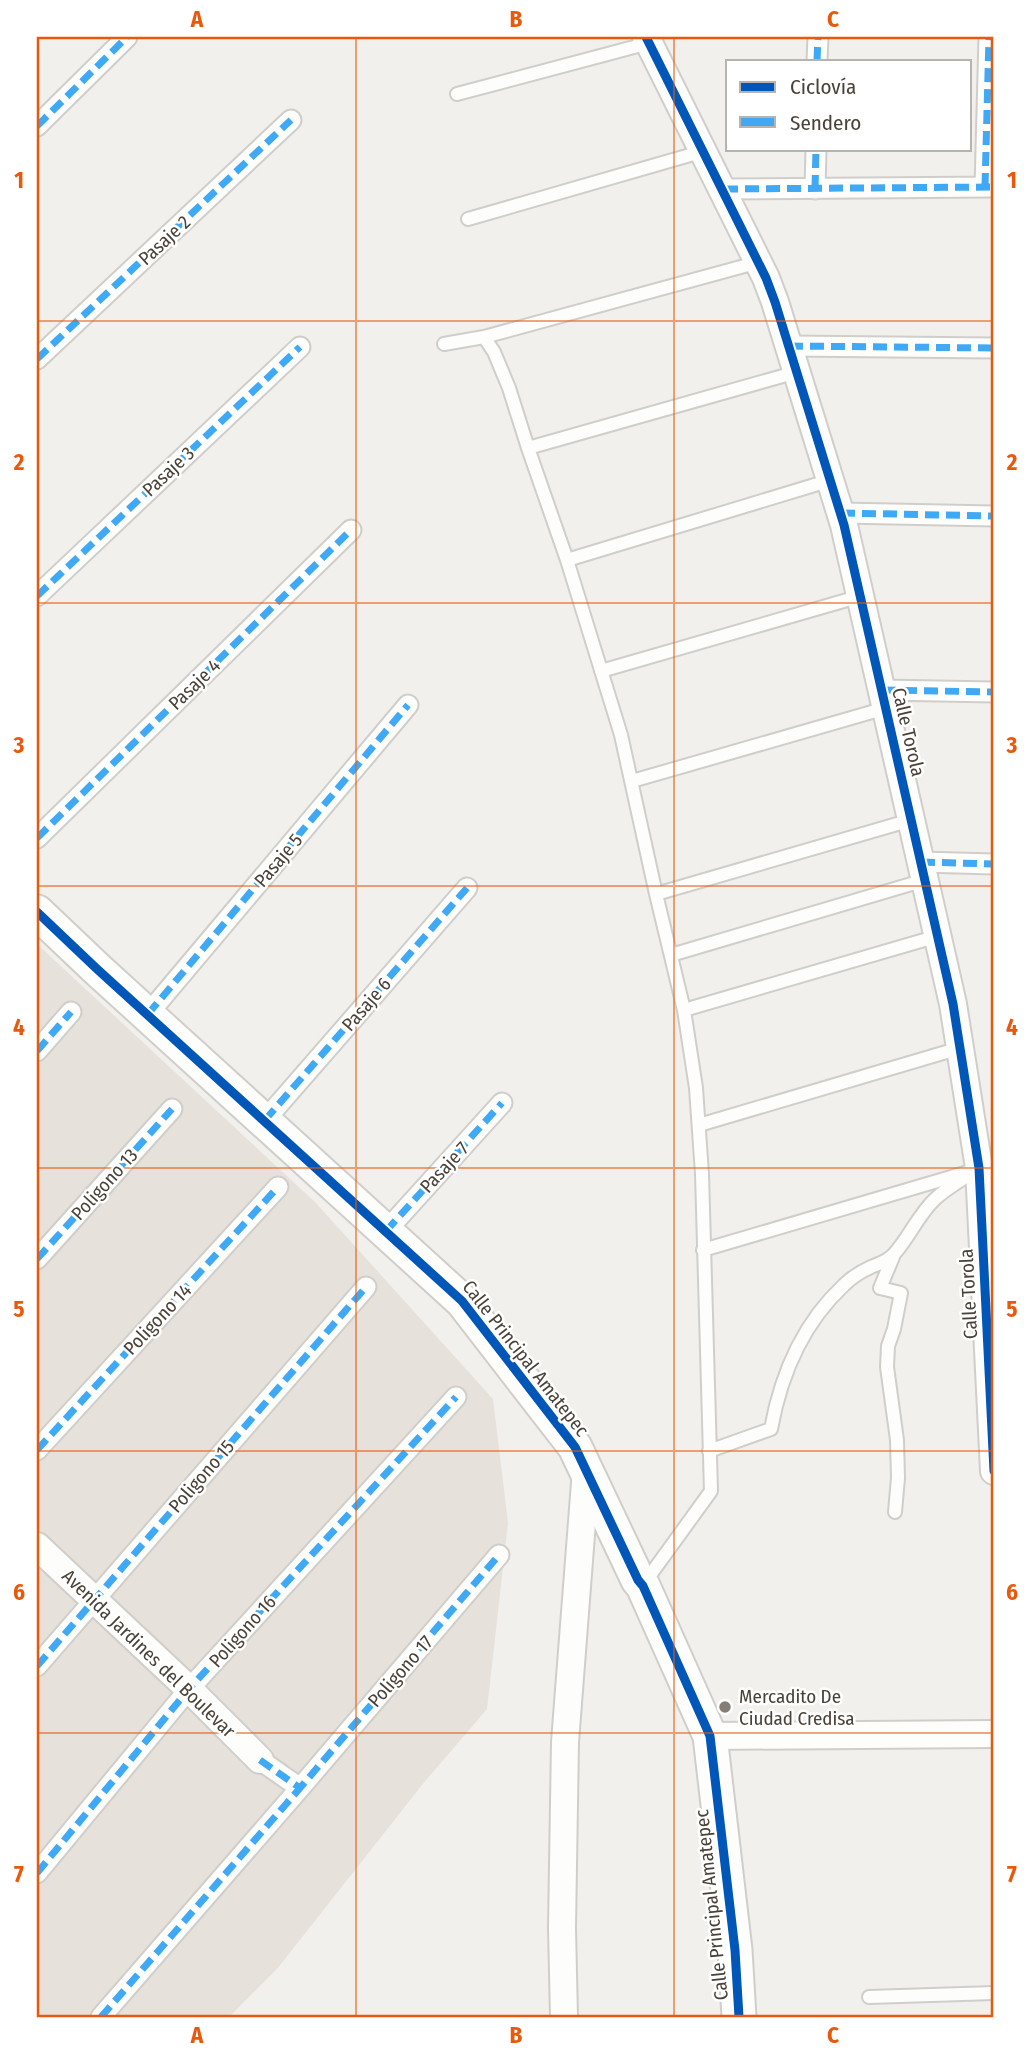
<svg xmlns="http://www.w3.org/2000/svg" width="1031" height="2054" viewBox="0 0 1031 2054" font-family="'Fira Sans Condensed',sans-serif">
	<rect width="100%" height="100%" fill="#f2f0ed"/>
	<path fill="#e6e1da" d="M37,944L315,1202L493,1399L508,1523L487,1709L422,1785L277,1969L229,2017H37Z"/>
	<g fill="none" stroke-linecap="round" stroke-linejoin="round">
		<g stroke="#d0ceca" stroke-width="16">
			<path id="service" d="M457,94L649,43
				M468,219L704,151
				M484,337L759,262
				M444,344L484,337L494,352L509,388L528,448L567,560L621,735L656,894L684,1010L696,1088L702,1174L711,1491L643,1585
				M528,448L797,372
				M567,560L831,480
				M601,671L861,596
				M632,781L886,708
				M656,894L911,820
				M671,955L925,880
				M684,1010L938,936
				M699,1125L960,1048
				M703,1250L968,1172
				M893,1257L880,1288L901,1293L894,1329L888,1346L887,1367L897,1440L898,1478L895,1512
				M709,1451L771,1429C781,1374 802,1324 844,1285C851,1278 862,1271 871,1267C880,1263 887,1262 894,1254C909,1238 918,1215 935,1199C948,1187 965,1178 979,1168
				M869,1997L994,1993"/>
		</g>
		<g stroke="#d0ceca" stroke-width="23">
			<path id="pedestrian" d="M817,61L818,37
				M37,126L127,37
				M985,187L989,37
				M724,189L994,187
				M815,189L816,149
				M789,346L994,348
				M37,359L291,120
				M841,513L994,516
				M37,596L300,347
				M882,690L994,692
				M37,838L351,530
				M921,862L994,864
				M148,1014L408,705
				M37,1051L71,1012
				M265,1120L467,888
				M386,1231L502,1103
				M37,1259L172,1109
				M37,1450L278,1187
				M37,1666L366,1287
				M260,1760L300,1788L499,1555
				M37,1873L189,1689L456,1397
				M101,2017L300,1788"/>
		</g>
		<g stroke="#d0ceca" stroke-width="30">
			<path id="minor" d="M646,37L766,278L775,302L844,525L953,1004L979,1168L994,1471
				M37,1546L189,1689L260,1760
				M710,1736L994,1734
				M564,2017L562,1928L565,1742L586,1470"/>
		</g>
		<g stroke="#d0ceca" stroke-width="37">
			<path id="tertiary" d="M37,912L97,969L462,1301L575,1447L638,1580L643,1586L710,1736L735,1950L739,2017"/>
		</g>
		<use href="#service" stroke="#fdfdfc" stroke-width="12"/>
		<use href="#pedestrian" stroke="#fdfdfc" stroke-width="19"/>
		<use href="#minor" stroke="#fdfdfc" stroke-width="26"/>
		<use href="#tertiary" stroke="#fdfdfc" stroke-width="33"/>
		<path stroke="#3fa9f5" stroke-width="7" stroke-dasharray="14 7" stroke-linecap="butt" d="M817,61L818,37
			M37,126L127,37
			M985,187L989,37
			M724,189L994,187
			M815,189L816,149
			M789,346L994,348
			M37,359L291,120
			M841,513L994,516
			M37,596L300,347
			M882,690L994,692
			M37,838L351,530
			M921,862L994,864
			M148,1014L408,705
			M37,1051L71,1012
			M265,1120L467,888
			M386,1231L502,1103
			M37,1259L172,1109
			M37,1450L278,1187
			M37,1666L366,1287
			M260,1760L300,1788L499,1555
			M37,1873L189,1689L456,1397
			M101,2017L300,1788"/>
		<g stroke="#fff" stroke-width="13">
			<path id="cycleway" d="M646,37L766,278L775,302L844,525L953,1004L979,1168L994,1471
				M37,912L97,969L462,1301L575,1447L638,1580L643,1586L710,1736L735,1950L739,2017"/>
		</g>
		<use href="#cycleway" stroke="#0057b8" stroke-width="9"/>
	</g>
	<path fill="none" stroke="#e8590c" stroke-width="2" stroke-opacity="0.55" d="M356,37V2017M674,37V2017M37,321H994M37,603H994M37,886H994M37,1168H994M37,1451H994M37,1733H994"/>
	<circle fill="#857e77" stroke="#fff" stroke-width="2.5" cx="725" cy="1707" r="7"/>
	<g text-anchor="middle" stroke-width="5" stroke-linejoin="round" paint-order="stroke">
		<g font-size="19" fill="#4a4138" stroke="#fff">
			<text transform="translate(164 240) rotate(-43)" y="7">Pasaje 2</text>
			<text transform="translate(168 471) rotate(-43)" y="7">Pasaje 3</text>
			<text transform="translate(194 684) rotate(-44)" y="7">Pasaje 4</text>
			<text transform="translate(909 732) rotate(77)" y="7">Calle Torola</text>
			<text transform="translate(278 860) rotate(-50)" y="7">Pasaje 5</text>
			<text transform="translate(366 1004) rotate(-49)" y="7">Pasaje 6</text>
			<text transform="translate(444 1167) rotate(-47)" y="7">Pasaje 7</text>
			<text transform="translate(104 1184) rotate(-48)" y="7">Poligono 13</text>
			<text transform="translate(968 1294) rotate(-93)" y="7">Calle Torola</text>
			<text transform="translate(157 1319) rotate(-47)" y="7">Poligono 14</text>
			<text transform="translate(526 1358) rotate(52)" y="7">Calle Principal Amatepec</text>
			<text transform="translate(201 1476) rotate(-49)" y="7">Poligono 15</text>
			<text transform="translate(242 1631) rotate(-48)" y="7">Poligono 16</text>
			<text transform="translate(149 1653) rotate(44)" y="7">Avenida Jardines del Boulevar</text>
			<text transform="translate(400 1671) rotate(-49)" y="7">Poligono 17</text>
			<text transform="translate(711 1905) rotate(-96)" y="7">Calle Principal Amatepec</text>
		</g>
		<g font-size="19" fill="#4a4138" stroke="#fff" text-anchor="start">
			<text x="739" y="1703">Mercadito De<tspan x="739" dy="22">Ciudad Credisa</tspan></text>
		</g>
	</g>
	<rect width="1031" height="2054" fill="none" stroke="#ffffff" stroke-width="77"/>
	<rect x="726" y="60" width="245" height="91" fill="#ffffff" stroke="#b7b3af" stroke-width="2"/>
	<rect x="740" y="82" width="35" height="10" fill="#0057b8" stroke="#b7b3af" stroke-width="2"/>
	<text x="790" y="94" font-size="21" fill="#4a4138">Ciclovía</text>
	<rect x="740" y="117" width="35" height="10" fill="#3fa9f5" stroke="#b7b3af" stroke-width="2"/>
	<text x="790" y="130" font-size="21" fill="#4a4138">Sendero</text>
	<rect x="38" y="38" width="954" height="1978" fill="none" stroke="#e8590c" stroke-width="2.5"/>
	<g font-size="23" text-anchor="middle" font-weight="bold" fill="#e8590c">
		<text x="197" y="27">A</text>
		<text x="516" y="27">B</text>
		<text x="833" y="27">C</text>
		<text x="19" y="188">1</text>
		<text x="1012" y="188">1</text>
		<text x="19" y="470">2</text>
		<text x="1012" y="470">2</text>
		<text x="19" y="753">3</text>
		<text x="1012" y="753">3</text>
		<text x="19" y="1035">4</text>
		<text x="1012" y="1035">4</text>
		<text x="19" y="1317">5</text>
		<text x="1012" y="1317">5</text>
		<text x="19" y="1600">6</text>
		<text x="1012" y="1600">6</text>
		<text x="19" y="1882">7</text>
		<text x="1012" y="1882">7</text>
		<text x="197" y="2043">A</text>
		<text x="516" y="2043">B</text>
		<text x="833" y="2043">C</text>
	</g>
</svg>
